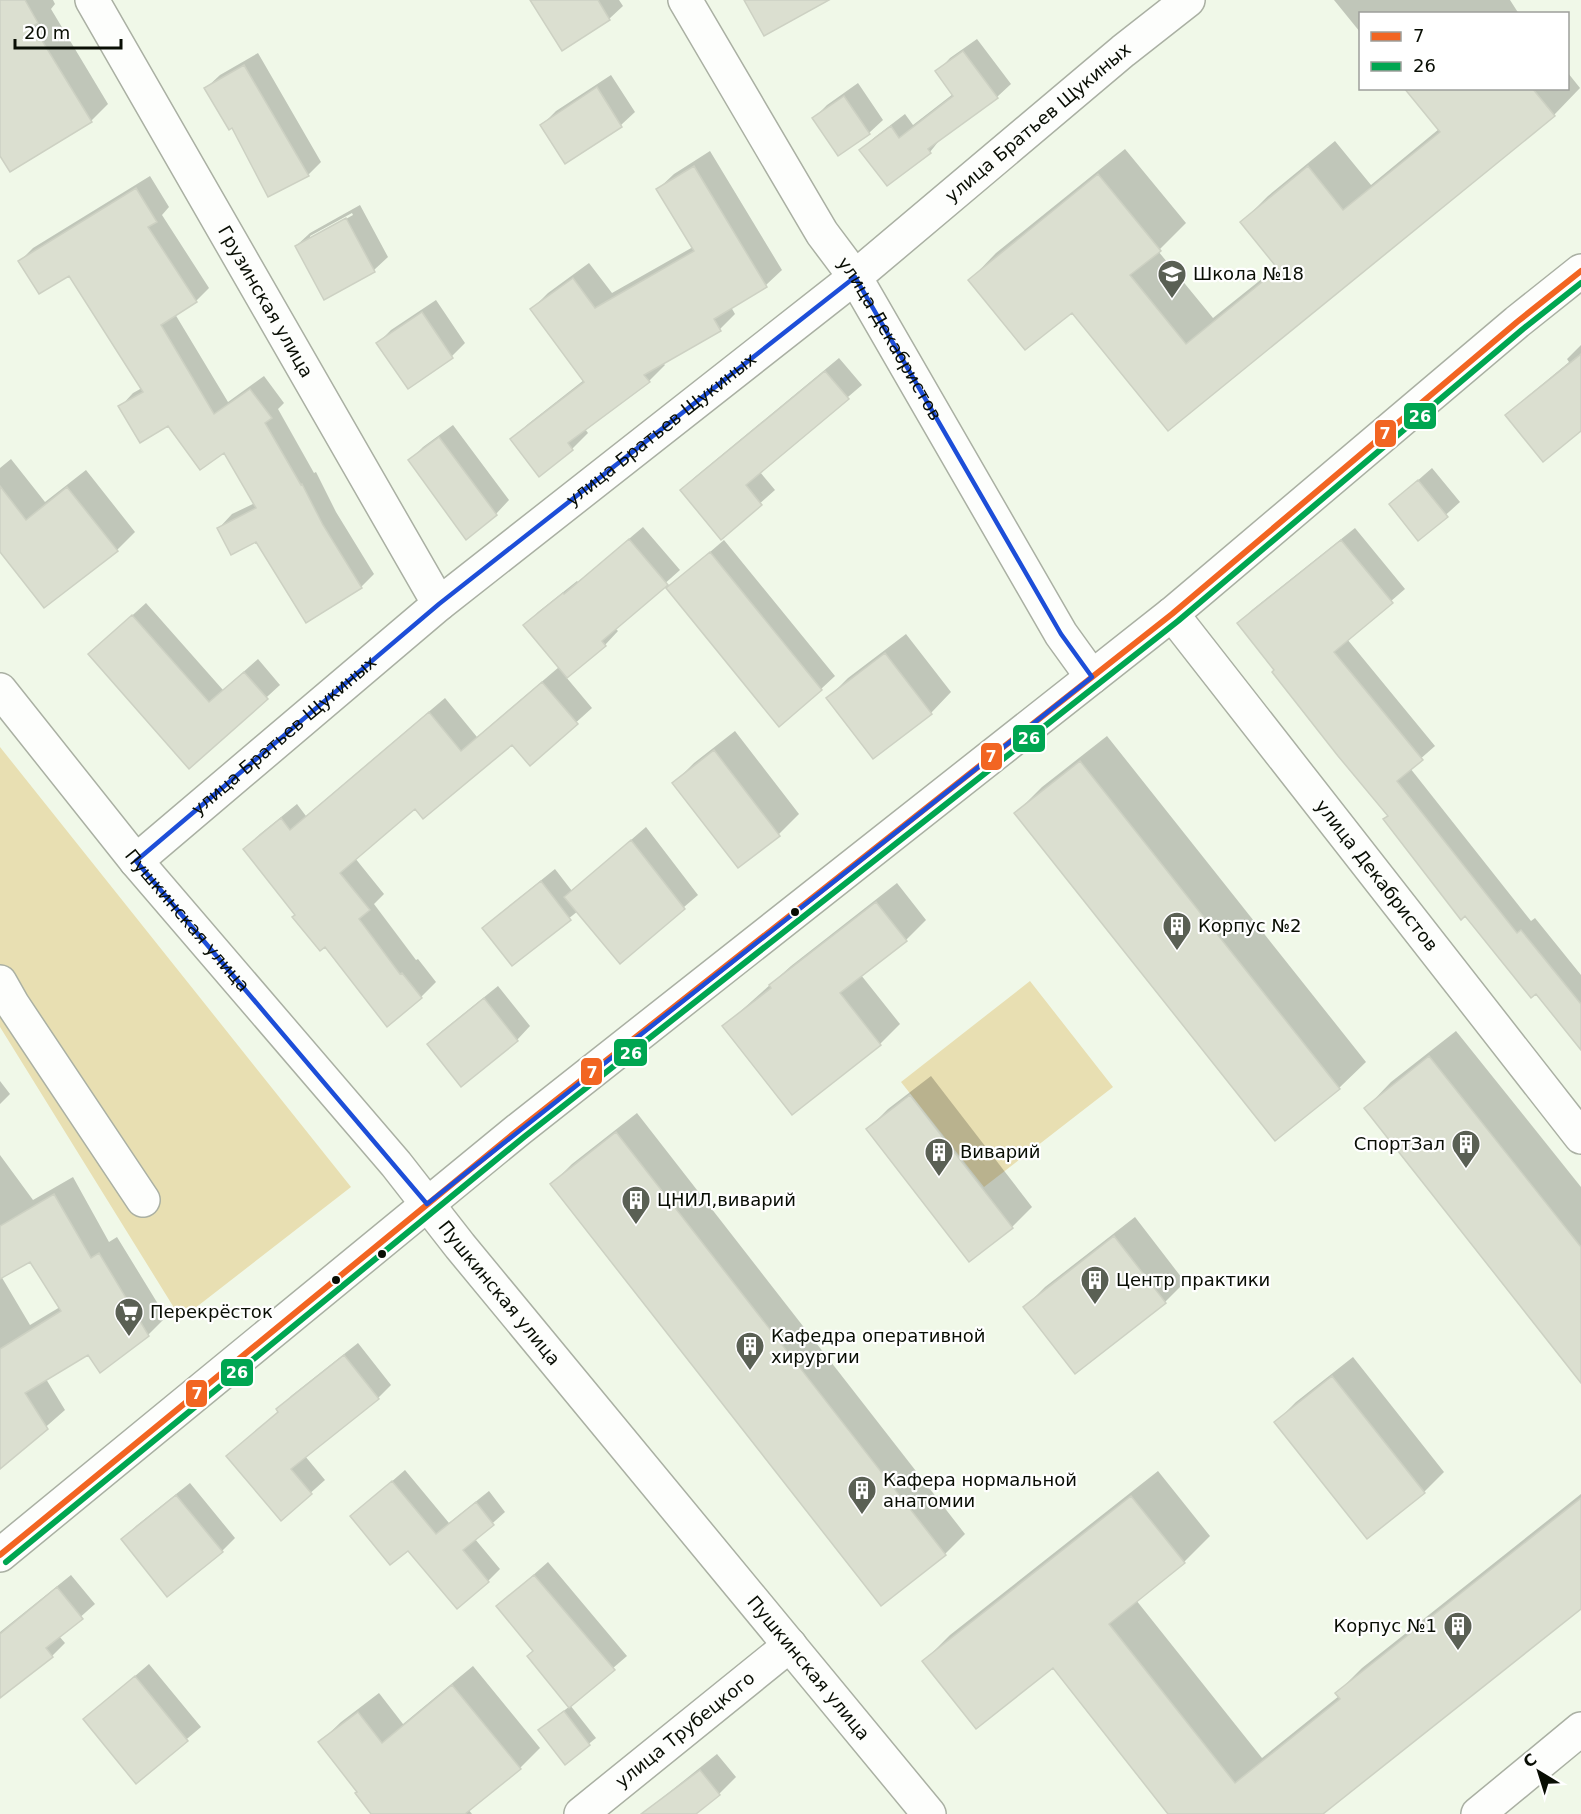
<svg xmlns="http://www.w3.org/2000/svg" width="1581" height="1814" viewBox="0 0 1581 1814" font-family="'DejaVu Sans',sans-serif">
	<rect width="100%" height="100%" fill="#f0f8e8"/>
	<path fill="#e8dfb2" d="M0,747L351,1187L181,1319L0,1027Z
		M1030,981L1113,1087L984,1187L901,1082Z"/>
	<path fill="#0003" fill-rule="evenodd" d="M0,0H53L55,4L51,9L108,104L91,121L0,153Z
		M532,0H619L623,6L609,19L562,49Z
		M1334,0H1510L1519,14H1360V32Z
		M977,39L1011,84L997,97L942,137L930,152L887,184L861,150L875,137L905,114L913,125L953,94L937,72L950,58Z
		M258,53L321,162L308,175L233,126L206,88L220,75Z
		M1568,73L1580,88L1554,115L1168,429L1072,310L970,280L996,253L1125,149L1186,223L1158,251L1213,318L1278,266L1242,222L1268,196L1335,141L1371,185L1439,129L1406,88H1568Z
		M611,75L635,112L621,125L566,162L542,125L556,111Z
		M858,83L883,120L869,133L814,118L827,105Z
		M710,151L782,270L766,285L731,307L735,314L720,329L662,362L665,365L649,381L585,429L588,433L572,449L539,475L512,439L528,424L584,380L532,309L548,293L589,263L612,293L693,247L658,189L674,174Z
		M150,176L169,207L162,215L209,288L196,301L175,314L228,402L264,376L284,403L278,409L314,473L316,472L336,512L374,574L361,587L256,540L219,528L232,514L255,503L224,450L169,424L120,407L133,393L142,388L70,274L20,261L33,248Z
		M360,205L388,257L374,270L324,298L296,246L310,233ZM352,213L353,215L310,239V236Z
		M436,300L465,343L452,356L408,387L378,343L391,330Z
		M1581,345V428L1507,415L1521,402L1569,362L1567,359Z
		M839,358L862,385L760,472L775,490L721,538L682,490L695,477Z
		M453,425L509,500L496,514L466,537L410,460L423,447Z
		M11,459L45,502L86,470L135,532L117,550H0V468Z
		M1432,468L1460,502L1419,539L1391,504Z
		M643,527L680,570L615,628L618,631L605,645L566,677L592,708L530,764L513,743L415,807L355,858L384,894L374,904L416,960L418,959L436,982L421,997L325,945L297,914L245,849L260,834L297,804L306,816L445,698L477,737L559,667L525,626L538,612L577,581L578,582Z
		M1355,528L1405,589L1347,639L1435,746L1410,768L1531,921L1535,918L1581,975V1048L1390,815L1239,623L1252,610Z
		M724,540L835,676L821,689L668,588Z
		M146,603L223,690L258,659L280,685L190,767L104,641Z
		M906,634L951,692L931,713L874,757L828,698L848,678Z
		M735,731L799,814L779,834L738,866L674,783L694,763Z
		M1107,736L1366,1062L1339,1088L1275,1139L1016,813L1042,787Z
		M646,827L698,895L620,962L578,911L512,964L484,928L498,915L555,869L572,891Z
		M897,883L926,920L906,940L861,975L900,1024L880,1044L724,1026L791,966Z
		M498,986L530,1026L517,1040L429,1044L442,1031Z
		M1456,1031L1581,1187V1381L1366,1108L1391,1082Z
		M931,1076L1032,1207L1012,1227L868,1129L888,1109Z
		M0,1081L10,1094L0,1104Z
		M637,1113L965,1534L945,1554L552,1184L572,1164Z
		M0,1155L33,1200L73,1177L109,1242L117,1237L166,1317L148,1335L88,1353L46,1379L65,1410L0,1467ZM30,1260L60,1307L30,1325L1,1276Z
		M1135,1217L1185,1282L1165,1302L1076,1372L1025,1307L1045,1287Z
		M358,1343L391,1385L378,1398L305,1456L325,1480L281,1519L228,1456L279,1411L291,1396Z
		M1353,1357L1444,1472L1424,1492L1276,1422L1296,1402Z
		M405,1470L449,1523L489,1491L505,1512L475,1539L500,1569L488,1581L408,1548L352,1516Z
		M1158,1471L1210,1536L1184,1562L1136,1600L1262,1758L1339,1696L1337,1693L1362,1668L1581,1494V1607L1321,1814H1170L1053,1666L924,1661L950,1635Z
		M190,1483L235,1538L222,1551L123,1540L136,1526Z
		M548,1562L627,1656L570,1705L596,1738L565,1763L547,1724L570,1706L535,1650L498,1606Z
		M71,1575L95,1604L59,1636L65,1643L52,1656L0,1683V1632Z
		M149,1664L201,1727L136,1782L85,1719Z
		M473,1666L540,1748L520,1768L468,1809L472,1814H374L320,1742L341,1722L379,1693L403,1724Z
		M717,1754L736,1777L719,1794L693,1814H642Z"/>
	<path fill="#dbdfd0" stroke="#cdd1c3" stroke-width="1.5" d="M0,0H25L38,23L33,26L92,122L10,172L0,156Z
		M530,0H598L610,20L562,51Z
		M744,0H829L764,36Z
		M963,51L998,98L928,149L931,153L887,186L859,150L891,126L899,138L953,96L935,71Z
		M244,65L309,176L268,197L232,128L229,130L204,88Z
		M597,87L622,127L565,164L540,125Z
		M1404,88H1532L1555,116L1168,431L1072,313L1025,350L968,280L1098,174L1161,251L1130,275L1186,344L1278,269L1240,222L1308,166L1343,210L1440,132Z
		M844,96L870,134L838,156L812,118Z
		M694,166L767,287L714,319L721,331L644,375L650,382L568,443L573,450L539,477L510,439L584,382L530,309L573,278L595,308L694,251L656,189Z
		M136,188L157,222L148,227L197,302L161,325L214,414L250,389L272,418L265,423L301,485L302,484L323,525L362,588L306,623L256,542L231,555L217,528L256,508L224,453L200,470L168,426L140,443L118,406L143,392L69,276L39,294L18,261Z
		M346,218L375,272L324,300L295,246Z
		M422,312L453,358L408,389L376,343Z
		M1581,354V431L1543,462L1505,415Z
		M825,371L849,399L746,485L762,505L721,540L680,490Z
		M439,437L497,515L466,540L408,460Z
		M1418,480L1448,517L1418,541L1389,504Z
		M0,486L26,520L67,487L118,551L44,608L0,552Z
		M629,539L668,585L602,641L606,646L567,678L523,625L563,593L564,594Z
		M1341,540L1393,603L1334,652L1423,760L1397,781L1517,933L1521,930L1581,1004V1050L1536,994L1531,998L1465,916L1461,920L1383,819L1388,816L1338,756L1272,672L1274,670L1237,623Z
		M710,552L822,690L779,727L666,588Z
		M132,615L209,702L244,672L268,699L189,769L88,654Z
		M885,653L932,714L873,759L826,698Z
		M542,682L578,724L530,766L512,745L423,819L415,809L340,873L370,910L359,919L400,974L402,973L422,998L387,1027L325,947L320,951L292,917L295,915L243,849L281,818L290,830L429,712L461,751Z
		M714,750L780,836L738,868L672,783Z
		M1080,761L1340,1089L1275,1141L1014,813Z
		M631,840L685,909L620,964L564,897Z
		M541,881L571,920L512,966L482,928Z
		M876,902L907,941L840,993L881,1045L792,1115L722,1026L771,988L769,985Z
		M484,998L518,1041L461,1087L427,1044Z
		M1429,1056L1581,1247V1383L1364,1108Z
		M910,1095L1013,1228L969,1262L866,1129Z
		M616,1132L946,1555L881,1606L550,1184Z
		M54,1194L91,1258L99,1253L149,1336L100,1373L88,1355L25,1393L48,1429L0,1469V1349L61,1311L30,1262L0,1279V1226Z
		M1114,1236L1166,1303L1075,1374L1023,1307Z
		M344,1355L379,1399L291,1469L312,1494L281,1521L226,1456L278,1412L276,1409Z
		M1332,1376L1425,1493L1367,1539L1274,1422Z
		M392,1481L436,1534L476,1502L494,1525L463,1550L489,1582L457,1609L408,1551L390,1565L350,1516Z
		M176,1495L223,1552L167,1597L121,1539Z
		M1131,1496L1185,1563L1109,1624L1235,1783L1340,1699L1335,1693L1581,1498V1609L1323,1814H1168L1053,1668L976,1729L922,1661Z
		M534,1575L615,1670L569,1708L527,1656L533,1651L496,1606Z
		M57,1587L83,1619L46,1648L53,1657L0,1698V1634Z
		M135,1676L188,1741L136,1784L83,1719Z
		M452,1685L521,1769L465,1814H371L355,1793L357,1792L318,1742L358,1712L382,1743Z
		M564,1711L590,1745L565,1765L538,1730Z
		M700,1770L720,1795L696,1814H641Z"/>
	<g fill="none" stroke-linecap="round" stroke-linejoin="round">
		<g stroke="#aab0a3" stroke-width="36">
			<g id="minor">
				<path id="s1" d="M92,0L439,604"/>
				<path id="s2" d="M685,0L822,233L855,277L1061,634L1092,677"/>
				<path id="s3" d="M1172,614L1581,1137"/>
				<path id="s4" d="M136,861L439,604L855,277L1123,51L1188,0"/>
				<path d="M0,982L13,1005L143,1200"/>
				<path id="s5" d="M581,1814L790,1645"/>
				<path d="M1478,1814L1581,1729"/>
			</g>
		</g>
		<g stroke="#aab0a3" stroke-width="36">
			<g id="tertiary">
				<path id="s6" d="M0,690L136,861L396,1164L460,1246L929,1814"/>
				<path d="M0,1555L518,1130L1172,614L1517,322L1581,271"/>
			</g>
		</g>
		<use href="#minor" stroke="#fdfefc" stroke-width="33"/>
		<use href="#tertiary" stroke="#fdfefc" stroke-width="33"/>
		<g stroke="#fff" stroke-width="10">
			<path id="bus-1" d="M0,1555L518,1130L1172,614L1517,322L1581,271"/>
		</g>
		<g stroke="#fff" stroke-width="10">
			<path id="bus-2" d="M6,1562L524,1137L1178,621L1523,329L1581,283"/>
		</g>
		<use href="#bus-1" stroke="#f26522" stroke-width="6"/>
		<use href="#bus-2" stroke="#00a651" stroke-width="6"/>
	</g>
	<path fill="none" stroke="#1d4ed8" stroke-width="4.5" stroke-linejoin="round" d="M855,277L1061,634L1092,677L427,1204L136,861L439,604Z"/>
	<defs>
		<g id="school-pin" transform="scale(1.5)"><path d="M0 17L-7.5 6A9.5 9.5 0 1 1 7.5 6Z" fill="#5a6054" stroke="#fff"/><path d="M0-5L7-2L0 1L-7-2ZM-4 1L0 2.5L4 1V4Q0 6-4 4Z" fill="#fff"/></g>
		<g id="building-pin" transform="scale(1.5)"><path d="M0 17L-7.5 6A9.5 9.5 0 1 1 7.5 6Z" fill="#5a6054" stroke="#fff"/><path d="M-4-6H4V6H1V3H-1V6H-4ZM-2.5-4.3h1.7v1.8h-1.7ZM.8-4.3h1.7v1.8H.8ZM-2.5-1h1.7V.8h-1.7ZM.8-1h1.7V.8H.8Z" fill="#fff"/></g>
		<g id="supermarket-pin" transform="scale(1.5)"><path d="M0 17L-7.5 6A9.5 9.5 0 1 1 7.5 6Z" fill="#5a6054" stroke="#fff"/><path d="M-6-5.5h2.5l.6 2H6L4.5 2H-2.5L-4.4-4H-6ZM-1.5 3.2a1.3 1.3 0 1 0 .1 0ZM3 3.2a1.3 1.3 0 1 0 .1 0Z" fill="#fff"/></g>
	</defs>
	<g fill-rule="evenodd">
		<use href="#school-pin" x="1172" y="274"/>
		<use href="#building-pin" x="1177" y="926"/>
		<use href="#building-pin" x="1466" y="1144"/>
		<use href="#building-pin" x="939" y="1152"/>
		<use href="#building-pin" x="636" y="1200"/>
		<use href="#building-pin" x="1095" y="1280"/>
		<use href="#supermarket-pin" x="129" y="1312"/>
		<use href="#building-pin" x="750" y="1346"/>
		<use href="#building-pin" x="862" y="1490"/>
		<use href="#building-pin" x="1458" y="1626"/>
	</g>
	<g fill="#090e04" stroke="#fff" stroke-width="2">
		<circle cx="795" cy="912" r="5"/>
		<circle cx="382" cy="1254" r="5"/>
		<circle cx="336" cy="1280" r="5"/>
	</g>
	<g text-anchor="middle" stroke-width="4.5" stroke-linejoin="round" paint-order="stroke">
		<g font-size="18" fill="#090e04" stroke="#fff">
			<text dy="6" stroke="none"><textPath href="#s4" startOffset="1166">улица Братьев Щукиных</textPath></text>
			<text dy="6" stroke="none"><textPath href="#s1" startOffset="348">Грузинская улица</textPath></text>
			<text dy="6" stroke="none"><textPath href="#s2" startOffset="396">улица Декабристов</textPath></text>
			<text dy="6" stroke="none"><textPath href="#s4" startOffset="680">улица Братьев Щукиных</textPath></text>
			<text dy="6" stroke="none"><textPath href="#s4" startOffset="194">улица Братьев Щукиных</textPath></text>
			<text dy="6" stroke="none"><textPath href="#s3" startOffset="332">улица Декабристов</textPath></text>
			<text dy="6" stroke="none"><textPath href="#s6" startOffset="297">Пушкинская улица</textPath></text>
			<text dy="6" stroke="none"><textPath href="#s6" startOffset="783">Пушкинская улица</textPath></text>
			<text dy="6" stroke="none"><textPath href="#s6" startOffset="1269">Пушкинская улица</textPath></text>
			<text dy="6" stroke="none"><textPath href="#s5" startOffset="134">улица Трубецкого</textPath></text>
		</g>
		<g font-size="18" fill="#090e04" stroke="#fff" text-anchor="start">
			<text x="1193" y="280">Школа №18</text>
			<text x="1198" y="932">Корпус №2</text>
			<text x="1445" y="1150" text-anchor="end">СпортЗал</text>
			<text x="960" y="1158">Виварий</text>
			<text x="657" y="1206">ЦНИЛ,виварий</text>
			<text x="1116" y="1286">Центр практики</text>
			<text x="150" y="1318">Перекрёсток</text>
			<text x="771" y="1342">Кафедра оперативной<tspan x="771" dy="21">хирургии</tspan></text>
			<text x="883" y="1486">Кафера нормальной<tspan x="883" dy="21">анатомии</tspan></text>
			<text x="1437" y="1632" text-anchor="end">Корпус №1</text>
		</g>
	</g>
	<g stroke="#fff" stroke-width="2">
		<rect x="1403" y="402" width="34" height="28" rx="6" fill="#00a651"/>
		<rect x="1374" y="419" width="23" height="29" rx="6" fill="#f26522"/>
		<rect x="1012" y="724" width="34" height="29" rx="6" fill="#00a651"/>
		<rect x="980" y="742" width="23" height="29" rx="6" fill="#f26522"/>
		<rect x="613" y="1038" width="35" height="29" rx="6" fill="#00a651"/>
		<rect x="580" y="1057" width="23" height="29" rx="6" fill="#f26522"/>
		<rect x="220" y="1358" width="34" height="29" rx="6" fill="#00a651"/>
		<rect x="185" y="1379" width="23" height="29" rx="6" fill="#f26522"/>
	</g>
	<g font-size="16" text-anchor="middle" font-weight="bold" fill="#fff">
		<text x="1420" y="422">26</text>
		<text x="1385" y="439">7</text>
		<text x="1029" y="744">26</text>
		<text x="991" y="762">7</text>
		<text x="631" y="1059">26</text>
		<text x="592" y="1078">7</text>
		<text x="237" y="1378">26</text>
		<text x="197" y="1399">7</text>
	</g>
	<rect x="1359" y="12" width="210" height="78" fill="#ffffff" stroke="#9d9f9b" stroke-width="1.5"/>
	<rect x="1371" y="32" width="30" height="9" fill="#f26522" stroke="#9d9f9b" stroke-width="1.5"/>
	<text x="1413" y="42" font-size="18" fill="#090e04">7</text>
	<rect x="1371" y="62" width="30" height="9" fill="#00a651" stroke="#9d9f9b" stroke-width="1.5"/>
	<text x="1413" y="72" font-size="18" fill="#090e04">26</text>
	<g transform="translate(1539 1772) rotate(322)" stroke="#ffffff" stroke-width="4.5" paint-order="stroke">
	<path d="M0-4.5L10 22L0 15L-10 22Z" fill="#090e04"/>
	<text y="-9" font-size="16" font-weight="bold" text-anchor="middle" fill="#090e04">С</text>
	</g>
	<path d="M15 39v9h106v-9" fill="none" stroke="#090e04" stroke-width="3"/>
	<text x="24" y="39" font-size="18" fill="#090e04" stroke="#ffffff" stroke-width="4.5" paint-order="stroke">20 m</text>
</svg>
